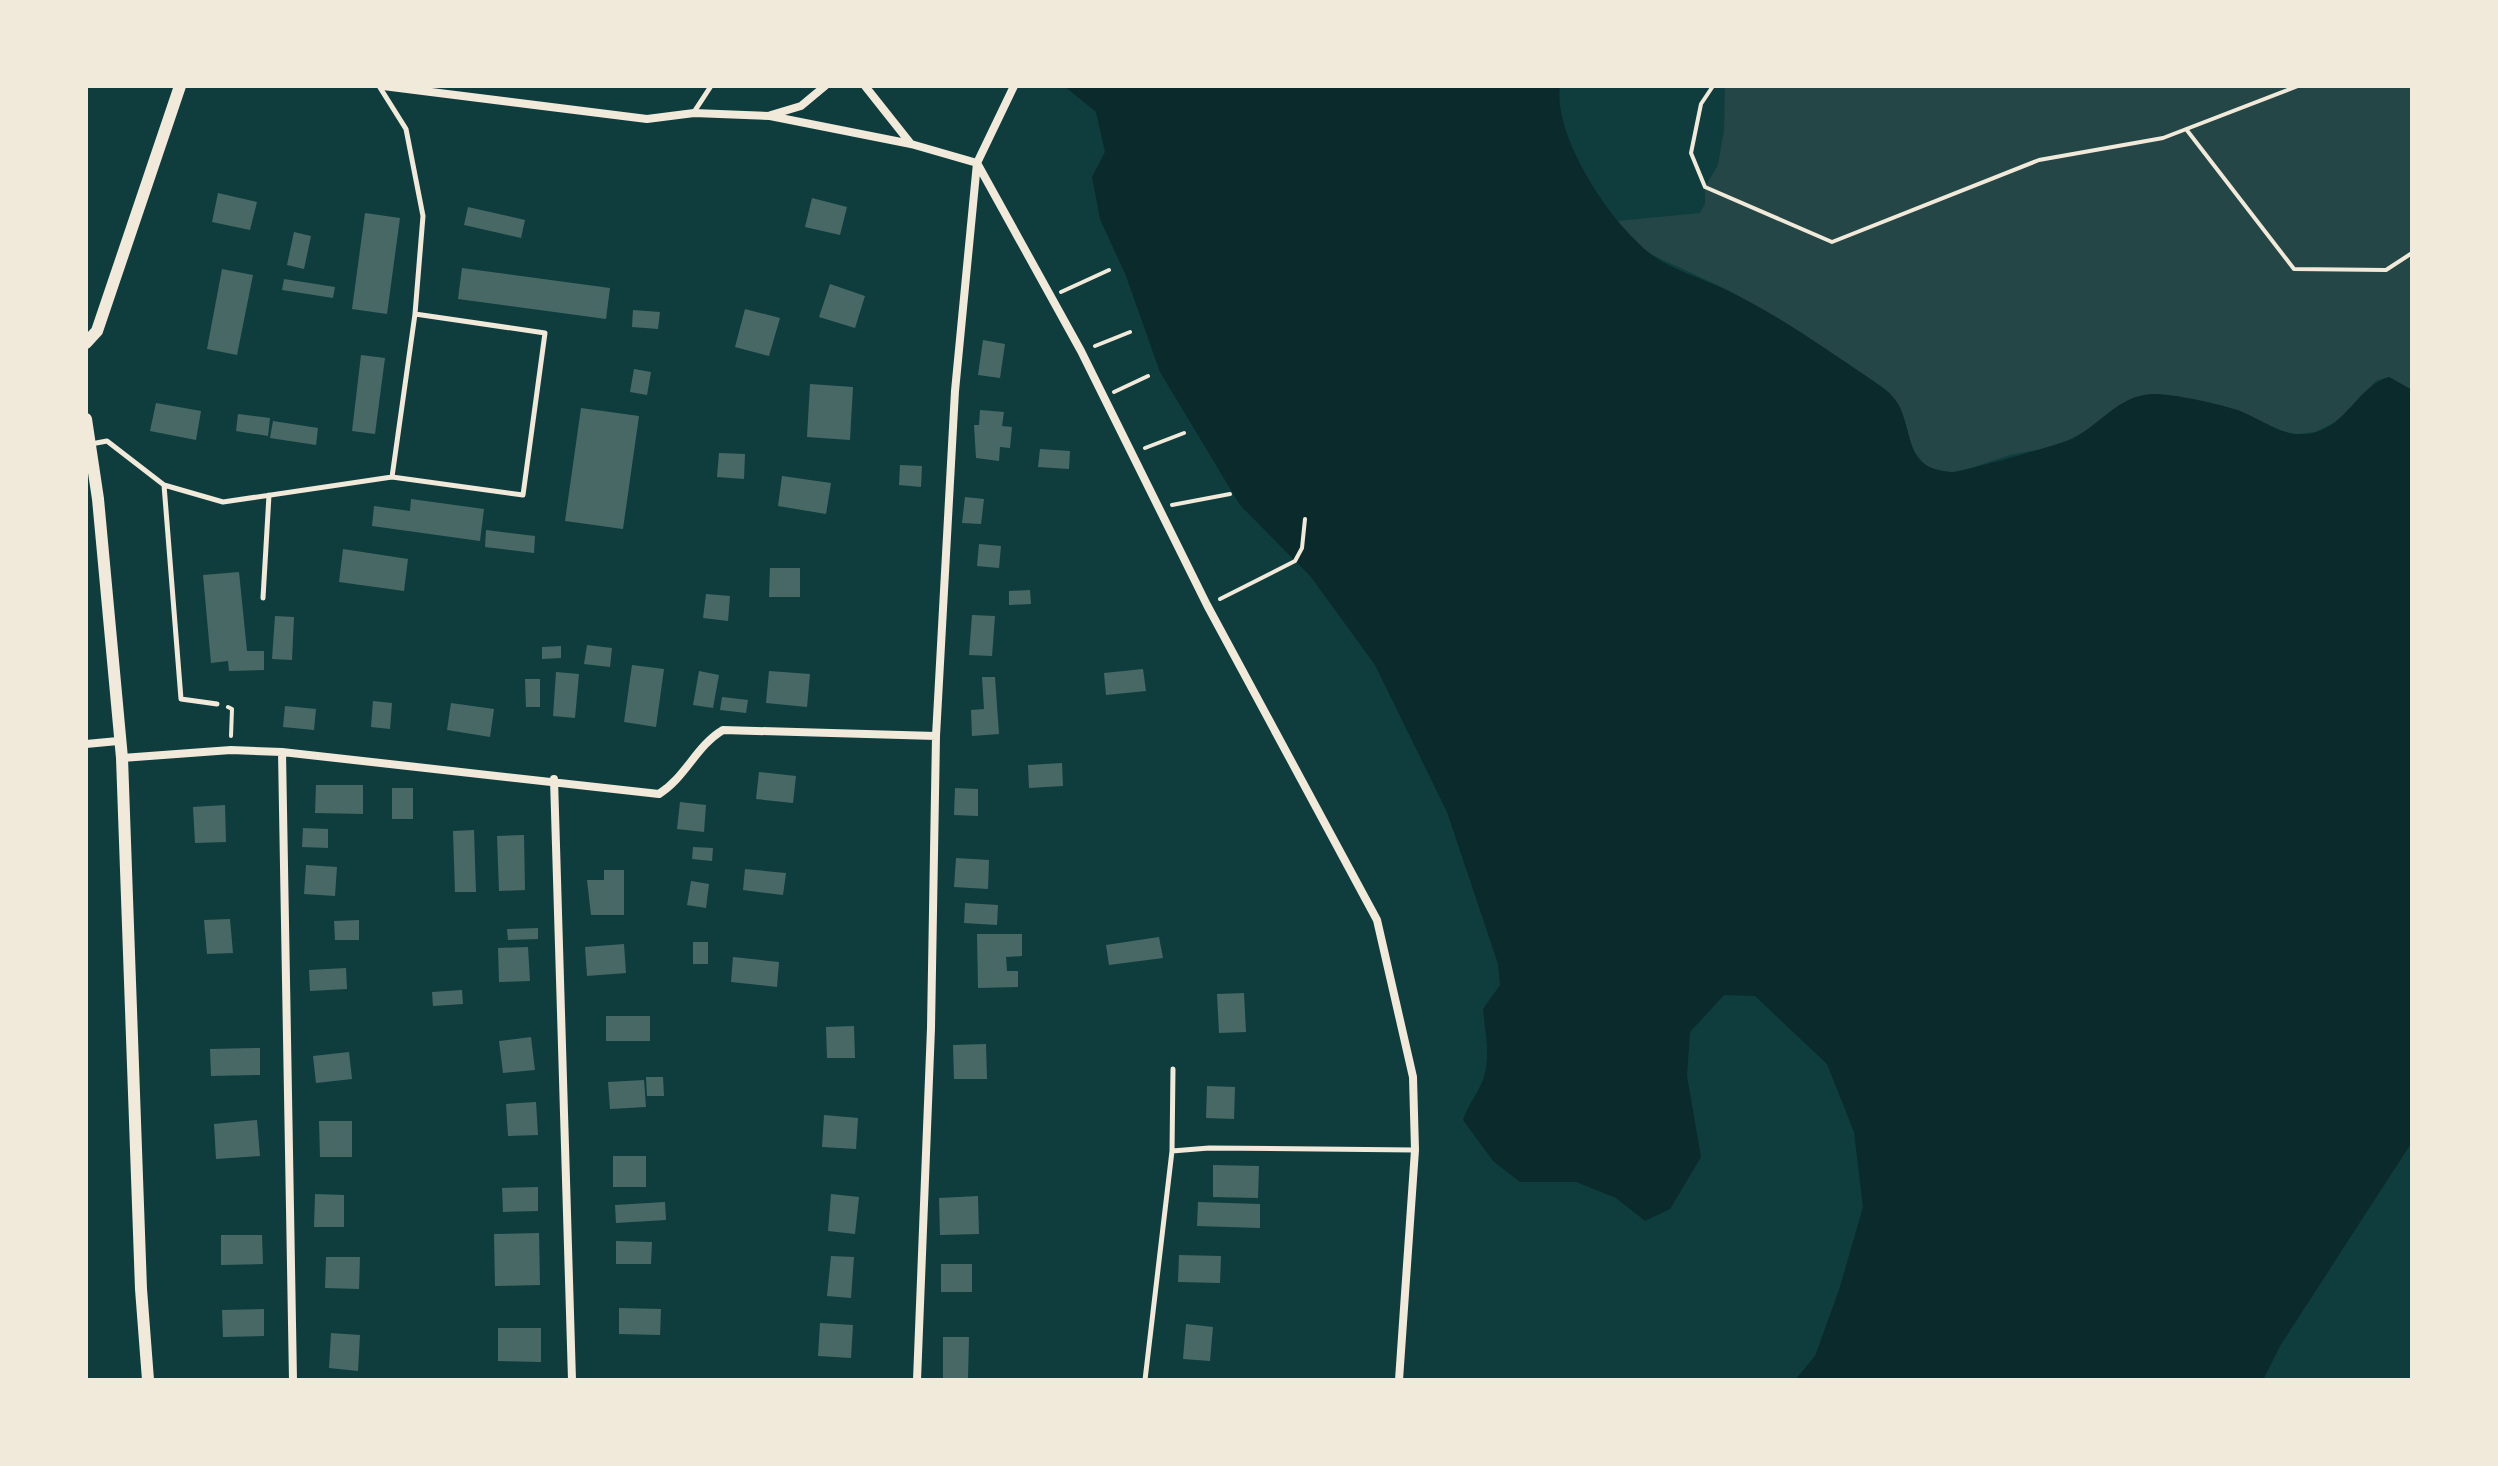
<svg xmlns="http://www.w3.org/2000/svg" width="2498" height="1466" viewBox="0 0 2498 1466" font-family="'Fira Sans',sans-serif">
	<rect width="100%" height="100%" fill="#0f3d3e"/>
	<path fill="#244646" d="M1725,86H2412V390L2389,377L2376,381L2340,420L2315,432L2290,435L2238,410L2152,394L2058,446L2010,455L1955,473L1928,468L1910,447L1901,409L1889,392L1803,334L1730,291L1648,253L1617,221L1700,213L1705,204V187L1718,165L1724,130Z"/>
	<path fill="#0a2a2b" d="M1064,86H1560C1553,136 1609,220 1647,251C1669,270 1703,278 1728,291C1779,315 1825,349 1872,380C1883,388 1896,396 1901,410C1914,441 1907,469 1952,472C1960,473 2065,443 2074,438C2100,424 2119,396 2151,394C2171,393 2221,404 2240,411C2265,421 2284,439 2313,433C2347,425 2358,386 2389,377L2412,390V1142L2280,1346L2263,1380H1795L1815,1356L1839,1290L1863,1207L1854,1132L1827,1064L1755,996L1724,995L1690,1032L1687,1076L1701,1157L1670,1209L1645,1221L1616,1198L1576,1182H1520L1493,1161L1463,1120C1468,1105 1479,1091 1483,1080C1491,1057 1485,1032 1483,1009L1500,985L1498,964L1447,812L1375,665L1311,577L1240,505L1160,372L1126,276L1100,219L1092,177L1105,152L1096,112Z"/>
	<path fill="#486865" d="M218,193L257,202L250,230L212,222Z
		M812,198L847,207L840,235L805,227Z
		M468,207L525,220L521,238L464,225Z
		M365,213L400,218L387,314L352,309Z
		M294,232L311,236L304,269L287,265Z
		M462,268L610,288L606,319L458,299Z
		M222,269L253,275L237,355L207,349Z
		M284,279L335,287L333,298L282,290Z
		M830,284L865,296L855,328L819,317Z
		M745,309L780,318L769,356L735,347Z
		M633,310L660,312L658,329L632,327Z
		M983,340L1005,344L1000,378L978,375Z
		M361,355L385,358L375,434L352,431Z
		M634,369L651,372L647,395L630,392Z
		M810,384L853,387L850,440L807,437Z
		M156,403L201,411L196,440L150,431Z
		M581,408L639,416L623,529L565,521Z
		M980,410L1004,412L1002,426L1012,427L1010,448L1000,447L999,461L976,458L974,425H979Z
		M238,414L270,418L268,436L236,431Z
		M273,421L318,428L316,445L270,438Z
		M1040,449L1070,451L1069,469L1038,467Z
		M719,453L745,454L744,479L717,477Z
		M900,465L922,466L921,487L899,485Z
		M782,476L831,483L826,514L778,506Z
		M965,497L984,499L981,524L962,523Z
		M411,499L484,509L480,541L372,526L374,506L410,511Z
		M486,530L535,536L534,553L485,547Z
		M979,544L1001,546L999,568L977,566Z
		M343,549L408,559L404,591L339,582Z
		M770,568H800V597H769Z
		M239,572L247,651H264V670L229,671L228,661L211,663L203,575Z
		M1030,590L1031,604L1009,605V591Z
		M706,594L730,596L728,621L703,618Z
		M972,615L995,616L992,656L969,655Z
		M275,616L294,617L292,660L272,659Z
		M587,645L612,648L610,667L584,664Z
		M561,646V658L542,659V647Z
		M632,665L664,669L656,727L624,722Z
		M1143,669L1146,691L1106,695L1104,673Z
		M699,671L719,675L713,708L693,705Z
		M769,671L810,674L807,707L766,703Z
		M556,672L579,674L575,718L553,716Z
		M982,677H995L999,734L972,736L971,710L984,709Z
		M525,679H540V707H526Z
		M722,697L748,700L746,713L720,710Z
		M373,701L392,703L390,729L371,727Z
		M451,703L494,709L490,737L447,730Z
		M285,706L316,709L314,730L283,727Z
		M1062,763L1063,786L1029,788L1028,765Z
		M759,772L796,776L793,803L756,799Z
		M316,785H363V814L315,813Z
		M392,788H413V819H392Z
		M955,788L978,789V816L954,815Z
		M680,802L706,805L704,832L677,829Z
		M225,805L226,842L195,843L193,807Z
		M303,828L328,829V848L302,847Z
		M474,830L476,892H455L453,831Z
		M524,835L525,890L499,891L497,836Z
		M693,847L713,848L712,861L692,859Z
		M956,858L989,860L988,889L954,887Z
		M306,865L337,867L335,896L304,894Z
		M745,869L786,873L783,895L743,890Z
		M604,870H624V915H591L587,880H604Z
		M691,881L709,884L706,908L687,905Z
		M965,903L998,905L997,925L964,923Z
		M230,919L233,953L207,954L204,920Z
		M359,920V940H335L334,921Z
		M538,928V939L508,940L507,929Z
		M977,934H1022V956L1006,957L1007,971H1018V987L978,988Z
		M1159,937L1163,958L1109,965L1106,945Z
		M693,942H708V964H693Z
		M624,944L626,973L587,976L585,947Z
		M528,947L530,981L499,982L498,948Z
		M733,957L779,962L777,987L731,982Z
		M346,968L347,989L310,991L309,970Z
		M462,990L463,1004L433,1006L432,992Z
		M1244,993L1246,1032L1219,1033L1217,994Z
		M606,1016H650V1041H606Z
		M854,1026L855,1058H827L826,1027Z
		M531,1037L535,1070L503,1073L499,1041Z
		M986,1044L987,1079H954L953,1045Z
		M260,1048V1075L211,1076L210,1049Z
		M349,1052L352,1079L316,1083L313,1056Z
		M646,1077H663L664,1096H647Z
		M644,1080L646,1107L610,1109L608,1082Z
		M1207,1086L1235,1087L1234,1119L1206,1118Z
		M536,1102L538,1135L508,1136L506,1104Z
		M824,1115L858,1118L856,1149L822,1147Z
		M257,1120L260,1156L216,1159L214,1124Z
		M319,1121H352V1157H320Z
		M613,1156H646V1187H613Z
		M1213,1165L1259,1166L1258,1198L1213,1197Z
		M538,1187V1211L503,1212L502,1188Z
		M315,1194L344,1195V1227H314Z
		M831,1194L859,1197L855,1234L828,1231Z
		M978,1196L979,1234L940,1235L939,1198Z
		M665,1202L666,1220L616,1223L615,1205Z
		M1198,1202L1260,1204V1228L1197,1226Z
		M539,1233L540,1285L495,1286L494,1234Z
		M221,1235H262L263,1264L221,1265Z
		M616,1241L652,1242L651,1264H616Z
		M1179,1255L1221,1256L1220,1283L1178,1282Z
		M831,1256L854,1257L851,1298L827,1296Z
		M326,1257H360L359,1289L325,1288Z
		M941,1264H972V1292H941Z
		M619,1308L661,1309L660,1335L619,1334Z
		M264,1309V1336L223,1337L222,1310Z
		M820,1323L853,1325L851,1358L818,1356Z
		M1186,1324L1213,1327L1210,1361L1183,1359Z
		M498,1328H541V1362L498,1361Z
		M331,1333L360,1335L358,1371L329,1368Z
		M943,1337H969L968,1378H943Z"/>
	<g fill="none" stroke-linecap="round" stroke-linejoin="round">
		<path stroke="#f1e9da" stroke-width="4" d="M1713,86L1701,104L1691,153L1705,187L1832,242L2039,160L2163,138L2298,86
			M2186,129L2294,269L2386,270L2412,253
			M1061,292L1109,270
			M1095,346L1130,332
			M1114,392L1148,376
			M1145,448L1184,433
			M1172,505L1230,494
			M1220,599L1295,561L1302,548L1305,519
			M228,707L232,709L231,736"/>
		<path stroke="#f1e9da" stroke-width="5" d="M379,86L406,129L423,216L415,314
			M694,112L711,86
			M91,444L107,441L164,485L223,502L392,477L523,495L545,333L415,314L392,477
			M164,485L181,699L217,704
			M263,598L269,495
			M1172,1151L1173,1069
			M1145,1380L1172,1151L1209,1148L1414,1150"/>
		<path stroke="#f1e9da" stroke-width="8" d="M383,86L647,119L694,113L770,116L911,144L977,163L1081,351L1207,605L1377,920L1413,1077L1415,1150L1399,1380
			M865,86L911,144
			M771,115L801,106L825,86
			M86,744L118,741
			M282,752L293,1380
			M122,758L231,750L282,752L659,794C686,777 696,746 723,730L936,736
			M554,779L572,1380
			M917,1380L931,1028L936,736L955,391L977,163L1014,86"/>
		<path stroke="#f1e9da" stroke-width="12" d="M86,343L97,331L180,86
			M86,419L98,499L122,758L141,1289L148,1380"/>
	</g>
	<rect width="2498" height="1466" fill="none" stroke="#f1e9da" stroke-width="176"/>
</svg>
